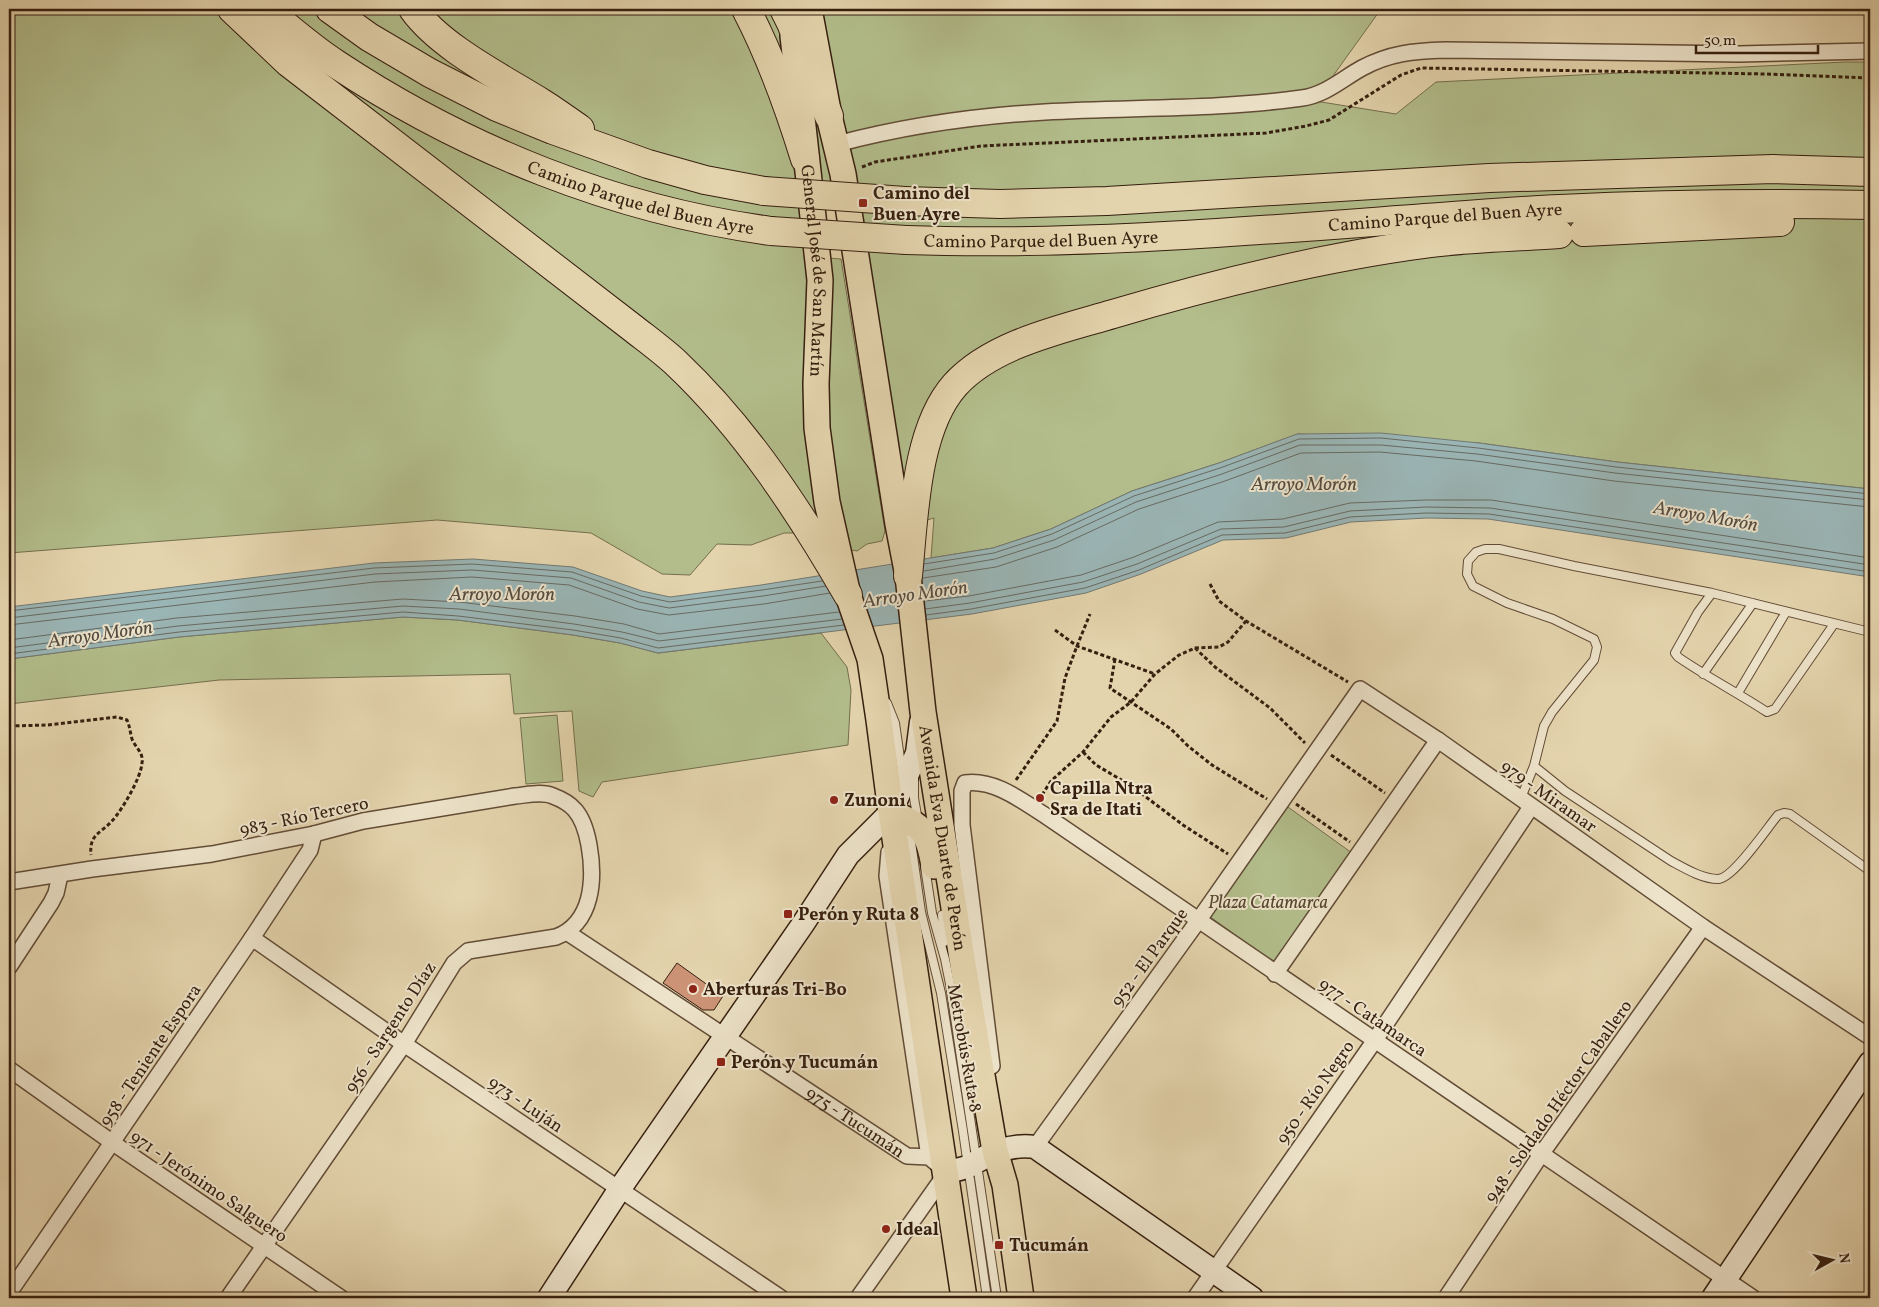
<svg xmlns="http://www.w3.org/2000/svg" width="1879" height="1307" viewBox="0 0 1879 1307" font-family="Vollkorn,serif">
	<rect width="100%" height="100%" fill="#e4d4ad"/>
	<filter id="stains"><feTurbulence type="fractalNoise" baseFrequency=".004" numOctaves="4"/><feColorMatrix values="0 0 0 0 .2 0 0 0 0 .09 0 0 0 0 .02 0 0 0 .5 -.17"/></filter>
	<radialGradient id="worn" r=".72"><stop offset=".6" stop-color="#630" stop-opacity="0"/><stop offset="1" stop-color="#630" stop-opacity=".3"/></radialGradient>
	<path fill="#b2bd8b" stroke="#746e4d" d="M9,9H791L834,533H784L751,545L717,544L690,575L662,574L591,533L437,520L9,553Z
		M809,9H1381L1315,101L1396,114L1436,82L1845,62H1870V489L1617,462L1479,443L1298,434L1219,463L1132,491L1051,529L993,548L931,558L934,518L913,524H898Z
		M810,105L815,109L832,183L817,182Z
		M828,258L841,259L885,531L882,541L867,544L857,551L851,550L841,514L828,440Z
		M403,617L458,620L573,635L620,643L658,653L821,633L847,667L851,690L848,745L602,782L593,797L579,791L572,711L514,714L510,674L219,680L9,704V659L179,637Z
		M557,715L563,781L526,784L520,718Z
		M1288,807L1352,853L1273,962L1209,916Z"/>
	<path fill="#9ab5b5" stroke="#727973" d="M1381,433L1479,443L1617,462L1870,489V577L1488,519L1427,518L1351,522L1286,538L1223,540L1141,574L1086,593L972,614L658,653L620,643L573,635L458,620L403,617L179,637L9,659V607L374,563L473,559L573,567L642,591L670,597L761,585L993,548L1051,529L1132,491L1219,463L1297,434Z"/>
	<g fill="none" stroke-linecap="round" stroke-linejoin="round">
		<path stroke="#686a62" stroke-width="1" d="M924,564L994,553L1052,534L1134,496L1220,468L1299,439L1381,438L1478,448L1616,467L1870,494
			M924,571L995,559L1054,540L1136,502L1222,474L1300,445H1381L1477,454L1615,473L1870,500
			M923,578L996,567L1057,547L1139,509L1225,481L1301,453L1380,452L1476,461L1614,481L1870,507
			M925,601L969,596L1081,575L1134,557L1218,522L1283,519L1350,503L1426,500H1491L1870,558
			M925,609L970,603L1083,582L1137,564L1221,529L1284,527L1350,511L1426,507L1490,508L1870,565
			M9,611L374,568L472,564L572,572L641,596L670,602L762,590L822,581
			M926,615L971,609L1085,588L1139,570L1222,535L1285,533L1350,517L1426,513L1489,514L1870,572
			M9,618L375,574L472,570L571,578L639,602L669,608L763,596L826,586
			M9,625L375,582L472,577L569,585L637,609L669,615L764,604L830,593
			M9,640L177,618L403,599L459,602L575,616L624,624L659,634L839,612
			M9,648L178,626L403,606L459,609L574,624L622,632L659,641L842,619
			M9,654L179,632L403,612L458,616L573,630L621,638L658,648L844,625"/>
	</g>
	<path fill="#cd9376" stroke="#361f0f" d="M677,963L723,996L714,1010H703L663,983Z"/>
	<g fill="none" stroke-linecap="round" stroke-linejoin="round">
		<g stroke="#624c36" stroke-width="10">
			<path id="lane" d="M1712,593L1698,612L1675,653L1678,657C1707,677 1738,693 1767,712L1775,709L1834,624
				M1703,674L1753,603
				M1738,693L1786,612
				M887,703L895,723L902,772
				M1534,766L1565,791L1671,861C1684,868 1702,879 1718,879C1733,879 1767,828 1778,815L1784,813L1790,814L1870,871
				M914,777V798L918,821
				M1521,798L1534,766L1544,726L1552,712L1594,660L1597,647L1594,639L1553,619L1507,603L1473,586L1467,574L1468,561L1476,552L1485,549H1499L1574,566L1712,593L1870,632
				M909,828L921,912L941,993L963,1131L987,1298
				M925,867L932,913L945,959L950,984L997,1298
				M942,915L944,942"/>
		</g>
		<g stroke="#624c36" stroke-width="18">
			<g id="street">
				<path d="M837,144C905,126 975,116 1045,112C1130,107 1217,110 1302,98C1325,95 1342,79 1362,68C1390,53 1414,51 1445,50L1739,54L1870,51"/>
				<path d="M889,852L887,876L929,1157"/>
				<path d="M9,882L92,869L212,854L314,834L363,821L515,796C527,795 542,791 553,796C561,799 570,804 575,810C583,819 587,834 589,845C595,879 593,923 556,937L468,951L454,963L404,1044L228,1298"/>
				<path id="s1" d="M568,933L907,1156L929,1157L947,1172L858,1298"/>
				<path d="M252,938L404,1044L781,1298"/>
				<path d="M9,967L51,903L56,893L60,875"/>
				<path d="M1275,974L1438,740"/>
				<path d="M992,1066L962,825V791L965,783C995,779 1022,801 1046,816L1753,1298"/>
				<path d="M9,1069L113,1143L341,1298"/>
				<path d="M1035,1147L1198,921L1360,689L1438,740L1703,927L1870,1037"/>
				<path d="M9,1293L252,938L310,850L314,834"/>
				<path d="M1195,1298L1375,1040L1531,807"/>
				<path d="M1446,1298L1542,1153L1703,927"/>
			</g>
		</g>
		<g stroke="#361f0f" stroke-width="25">
			<path id="secondary" d="M947,1172C954,1170 963,1169 969,1166C989,1154 1011,1143 1035,1147L1252,1298
				M549,1298L619,1190L803,924L848,855L891,812L917,753L921,722
				M1713,1298L1870,1063"/>
		</g>
		<g stroke="#361f0f" stroke-width="28">
			<g id="primary">
				<path id="s2" d="M809,9L829,116L843,174L898,524L908,576L923,712L964,971L995,1151L1005,1185L1021,1298"/>
				<path id="s3" d="M793,36L820,280L816,384L817,428L827,502L848,595L870,659L879,720L891,812L964,1298"/>
				<path d="M891,812C923,827 928,830 934,866"/>
			</g>
		</g>
		<g stroke="#361f0f" stroke-width="30">
			<g id="highway">
				<path d="M232,9L289,63L634,329C648,340 663,351 676,363C746,429 800,512 848,595"/>
				<path id="s4" d="M265,9C288,27 311,48 336,64C466,150 616,210 771,231"/>
				<path d="M330,9L369,37L430,73L497,107L553,130L648,164L705,180L764,191"/>
				<path d="M413,9C440,47 502,78 542,103C555,111 567,120 580,129"/>
				<path d="M746,9C771,57 789,107 805,159"/>
				<path d="M784,9L791,23L829,116"/>
				<path d="M905,201L1000,204L1107,201L1489,178L1773,169L1870,172"/>
				<path d="M1584,232L1780,222"/>
				<path id="s5" d="M906,240C1079,246 1252,231 1425,218C1470,215 1515,211 1560,209C1663,204 1767,203 1870,205"/>
				<path d="M908,576C914,518 915,430 955,385C992,344 1062,329 1113,314C1217,283 1322,257 1430,243C1473,238 1517,237 1559,234"/>
			</g>
		</g>
		<path stroke="#361f0f" stroke-width="3" stroke-dasharray="4 2.5" stroke-linecap="butt" d="M862,167L875,162L981,146L1266,133L1306,126L1329,120L1401,75L1421,68L1766,74L1870,78
			M1210,584L1219,601L1246,621L1348,682
			M1055,630L1077,646L1155,674
			M1195,648L1215,667L1270,708L1305,743
			M1115,659L1110,688L1171,729L1188,746L1212,765L1267,799
			M9,726L48,725L117,717L127,720C130,727 130,732 132,739C135,747 144,753 142,763C141,778 122,810 112,821C100,834 89,834 91,855
			M1083,752L1096,765L1130,785L1183,825L1228,854
			M1331,755L1385,793
			M1016,780L1057,721L1065,678L1077,646L1090,614
			M1042,795L1051,781L1083,752L1111,717L1131,702L1155,674L1179,655L1195,648L1219,647L1228,642L1246,621
			M1296,804L1350,842"/>
		<use href="#lane" stroke="#ede3ca" stroke-width="8"/>
		<use href="#street" stroke="#ede3ca" stroke-width="15"/>
		<use href="#secondary" stroke="#ede3ca" stroke-width="22"/>
		<use href="#primary" stroke="#e4d4ad" stroke-width="25"/>
		<use href="#highway" stroke="#e4d4ad" stroke-width="28"/>
		<g stroke="#361f0f" stroke-width="30" stroke-linecap="butt">
			<path id="highway-bridge" d="M764,191L905,201
				M771,231L906,240"/>
		</g>
		<use href="#highway-bridge" stroke="#e4d4ad" stroke-width="28"/>
	</g>
	<g fill="#8f2418" stroke="#ede3ca" stroke-width="2">
		<rect x="858" y="198" width="10" height="10" rx="2.5"/>
		<circle cx="1040" cy="798" r="5"/>
		<circle cx="834" cy="800" r="5"/>
		<rect x="783" y="909" width="10" height="10" rx="2.5"/>
		<circle cx="693" cy="989" r="5"/>
		<rect x="716" y="1057" width="10" height="10" rx="2.5"/>
		<circle cx="886" cy="1229" r="5"/>
		<rect x="994" y="1240" width="10" height="10" rx="2.5"/>
	</g>
	<g text-anchor="middle" stroke-width="4" stroke-linejoin="round" paint-order="stroke">
		<g font-size="18" font-weight="bold" fill="#361f0f" stroke="#ede3ca" text-anchor="start">
			<text x="873" y="199">Camino del<tspan x="873" dy="21">Buen Ayre</tspan></text>
			<text x="1050" y="794">Capilla Ntra<tspan x="1050" dy="21">Sra de Itati</tspan></text>
			<text x="844" y="806">Zunoni</text>
			<text x="798" y="920">Perón y Ruta 8</text>
			<text x="703" y="995">Aberturas Tri-Bo</text>
			<text x="731" y="1068">Perón y Tucumán</text>
			<text x="896" y="1235">Ideal</text>
			<text x="1009" y="1251">Tucumán</text>
		</g>
		<g font-size="18" fill="#361f0f" stroke="#ede3ca">
			<text dy="6" stroke="none"><textPath href="#s4" startOffset="425">Camino Parque del Buen Ayre</textPath></text>
			<text dy="6" stroke="none"><textPath href="#s5" startOffset="540">Camino Parque del Buen Ayre</textPath></text>
			<text dy="6" stroke="none"><textPath href="#s5" startOffset="135">Camino Parque del Buen Ayre</textPath></text>
			<text dy="6" stroke="none"><textPath href="#s3" startOffset="236">General José de San Martín</textPath></text>
			<text transform="translate(1549 796) rotate(35)" y="6">979 - Miramar</text>
			<text transform="translate(304 816) rotate(-12)" y="6">983 - Río Tercero</text>
			<text dy="6" stroke="none"><textPath href="#s2" startOffset="840">Avenida Eva Duarte de Perón</textPath></text>
			<text transform="translate(1149 957) rotate(-54)" y="6">952 - El Parque</text>
			<text transform="translate(1373 1017) rotate(34)" y="6">977 - Catamarca</text>
			<text transform="translate(390 1027) rotate(-57)" y="6">956 - Sargento Díaz</text>
			<text transform="translate(965 1048) rotate(80)" y="6">Metrobús Ruta 8</text>
			<text transform="translate(150 1055) rotate(-56)" y="6">958 - Teniente Espora</text>
			<text transform="translate(1315 1092) rotate(-55)" y="6">950 - Río Negro</text>
			<text transform="translate(1558 1101) rotate(-55)" y="6">948 - Soldado Héctor Caballero</text>
			<text transform="translate(526 1104) rotate(34)" y="6">973 - Luján</text>
			<text dy="6" stroke="none"><textPath href="#s1" startOffset="344">975 - Tucumán</textPath></text>
			<text transform="translate(209 1186) rotate(34)" y="6">971 - Jerónimo Salguero</text>
		</g>
		<g font-size="18" font-style="italic" fill="#55462e" stroke="#ede3ca">
			<text x="1268" y="908">Plaza Catamarca</text>
		</g>
		<g font-size="19" font-style="italic" fill="#544c41" stroke="#ede3ca">
			<text x="1304" y="490">Arroyo Morón</text>
			<text transform="translate(1706 515) rotate(10)" y="7">Arroyo Morón</text>
			<text x="502" y="600">Arroyo Morón</text>
			<text transform="translate(915 593) rotate(-8)" y="7">Arroyo Morón</text>
			<text transform="translate(100 633) rotate(-8)" y="7">Arroyo Morón</text>
		</g>
	</g>
	<rect width="1879" height="1307" fill="none" stroke="#e4d4ad" stroke-width="30"/>
	<rect x="10" y="10" width="1859" height="1287" fill="none" stroke="#361f0f" stroke-width="2.5"/>
	<rect x="15" y="15" width="1849" height="1277" fill="none" stroke="#361f0f"/>
	<g transform="translate(1832 1260) rotate(82)" stroke="#ede3ca" stroke-width="4" paint-order="stroke">
	<path d="M0-4L9 19L0 12L-9 19Z" fill="#361f0f"/>
	<text y="-8" font-size="14" font-weight="bold" text-anchor="middle" fill="#361f0f">N</text>
	</g>
	<path d="M1696 45v8h122v-8" fill="none" stroke="#361f0f" stroke-width="2.5"/>
	<text x="1704" y="45" font-size="15" fill="#361f0f" stroke="#ede3ca" stroke-width="4" paint-order="stroke">50 m</text>
	<rect width="100%" height="100%" filter="url(#stains)"/>
	<rect width="100%" height="100%" fill="url(#worn)"/>
</svg>
